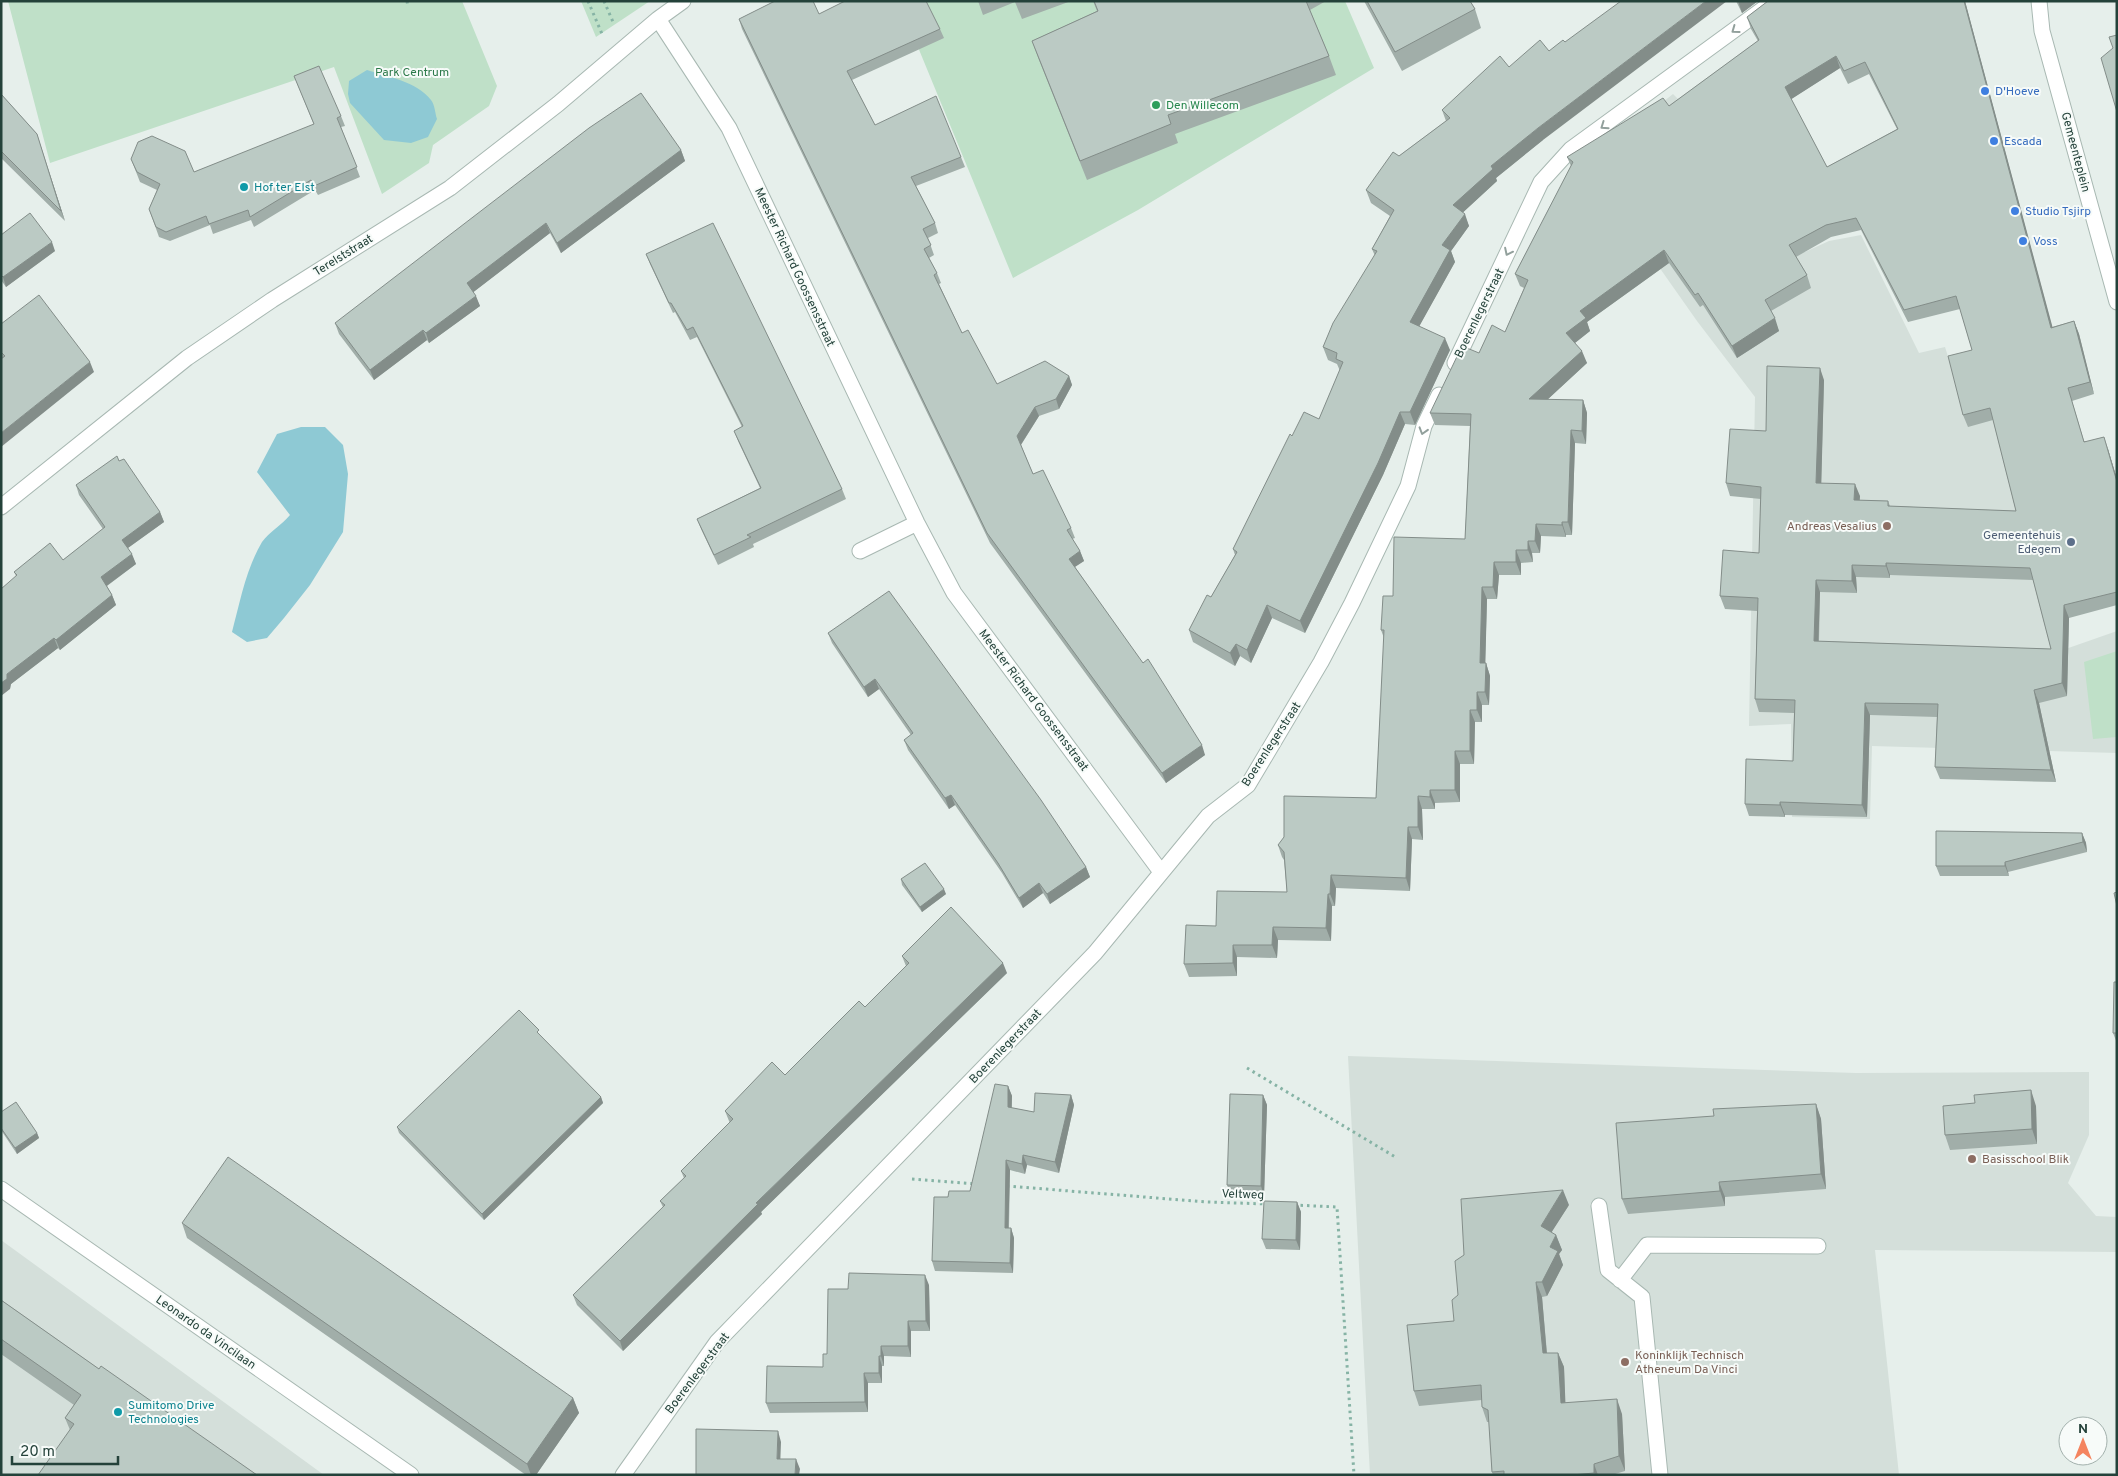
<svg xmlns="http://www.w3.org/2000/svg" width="2118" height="1476" viewBox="0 0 2118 1476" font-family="Overpass,sans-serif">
	<rect width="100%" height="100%" fill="#e6efeb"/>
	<path fill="#d4dfda" d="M1673,94L1762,183L1805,252L1829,241L1861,235L1919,353L1945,347L1952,369L1994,420L2057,652L2117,631V753L1872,746L1870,819L1792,817L1791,724L1749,726L1755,397L1697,321L1640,240L1625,132Z
		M1348,1056L1856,1073L2089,1072V1135L2068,1183L2096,1216L2117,1217V1252L1875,1250L1899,1475H1370Z
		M1,1240L324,1475H1Z"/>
	<path fill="#bfe0c8" d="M8,1H462L497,86L489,106L433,145L429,163L382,194L334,67L50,163Z
		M581,1H650L596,37Z
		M899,1H1345L1374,68L1138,210L1013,278Z
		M2117,651V737L2093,739L2084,662Z"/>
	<path fill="#8ec9d4" d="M367,70C388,77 416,81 431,100C435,105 435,113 437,119L428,137L411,143L384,140L350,103L348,94L349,81Z
		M301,427H325L343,445L348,474L343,532L310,585L284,618L267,638L247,642L232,632C240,602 246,569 262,542C269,532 282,525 290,515L257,472L277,434Z"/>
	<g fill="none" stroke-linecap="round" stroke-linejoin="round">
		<g stroke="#a8b8b2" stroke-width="17">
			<path id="minor" d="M2039,1L2042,31L2117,302
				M658,19L729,128L917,523L954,593L1161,872
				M1455,363L1541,182L1571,149L1774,1
				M1,507L187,358L272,300L450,188L558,104L658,19L683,1
				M860,551L917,523
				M1,1189L411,1475
				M1599,1206L1608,1270L1642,1297L1660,1475
				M1620,1280L1647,1245L1818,1246
				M623,1475L717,1342L1095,953L1208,816L1248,785L1321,662L1352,603L1408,486L1424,426L1439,395"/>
		</g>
		<path stroke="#86b3a5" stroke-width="3" stroke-dasharray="2.5 4" stroke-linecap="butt" d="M407,1L408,7
			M588,1L602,34
			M604,1L613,22
			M1247,1068L1397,1158
			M912,1179L976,1184
			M1007,1186L1207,1202L1267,1204
			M1294,1205L1337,1207L1354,1475"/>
		<use href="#minor" stroke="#fff" stroke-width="15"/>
	</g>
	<path fill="#a1aea9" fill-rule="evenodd" d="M978,1H1071L1022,19L1015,2L983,15Z
		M1093,1H1326L1310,10L1329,56L1336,75L1175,134L1178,143L1087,180L1039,60L1032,41L1097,11Z
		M1364,1H1470L1475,9L1481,28L1402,71Z
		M1736,1H1758L1742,13Z
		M1768,1H1965L2052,327L2074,321L2079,334L2094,394L2072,401L2084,441L2108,449L2117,479V605L2069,618L2067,696L2039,703L2056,782L1940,779L1935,767L1937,717L1870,715L1867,817L1785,815V817L1749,816L1745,804L1793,761L1794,713L1759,712L1755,699L1757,611L1725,609L1720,596L1759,553L1761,499L1730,496L1726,483L1766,431L1824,380L1821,483L1860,496L1859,500L1888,501L1890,506L2016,511L1993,420L1968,427L1963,415L1972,350L1960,309L1908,322L1861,230L1831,237L1796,257L1807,275L1811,288L1771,311L1779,331L1737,358L1703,305L1700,307L1669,263L1587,322L1590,331L1575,343L1587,363L1547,400H1583L1587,413L1586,444L1575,443L1572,535H1566V537L1541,536L1540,553H1532L1533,562L1521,563V575H1499L1497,599H1487L1485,663H1486L1490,676L1489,705H1482V722H1475L1474,764H1460V802L1435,803V809H1422L1423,840L1412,839L1410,891L1336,888L1335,906H1332L1331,941L1278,940L1277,958L1237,957V976L1189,977L1184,964L1216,926L1287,892L1284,860L1282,857L1278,845L1376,798L1384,638L1381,630L1393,596L1465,539L1470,426L1435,425L1430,413L1479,353L1505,332L1524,288L1520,286L1515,274L1571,166L1567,157L1669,106L1758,41L1751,29L1747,17ZM1840,68L1848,84L1869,74L1897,129L1827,167L1791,99ZM1890,575L2033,580L2051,649L1819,641L1820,592L1857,593L1856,577L1890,578Z
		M819,14L940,29L944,38L852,80L875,125L961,157L965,167L916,186L935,223L938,233L928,238L934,255L929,258L937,273L941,283L939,284L962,333L997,384L1069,376L1072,385L1059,409L1039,416L1021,445L1033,474L1071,528L1075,538L1072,539L1080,551L1084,561L1075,567L1205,755L1166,783L990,543L742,29L739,19Z
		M294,76L341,116L345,126L341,127L360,177L318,195L315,190L254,227L251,220L213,234L210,225L170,241L159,237L149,209L157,190L140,182L131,159L194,172L314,125Z
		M1,94L37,134L65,221L1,158Z
		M1442,110L1543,140L1496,178L1497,181L1463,212L1469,226L1451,251L1455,262L1419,326L1450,350L1415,425L1405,424L1383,475L1305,633L1272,618L1251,663L1240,656L1235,666L1193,642L1189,630L1211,597L1235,555L1233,549L1292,436L1319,419L1340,371L1337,364L1328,360L1323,347L1375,256L1372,249L1390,216L1371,203L1366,190L1399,156L1446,121Z
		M681,150L685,161L561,253L550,233L473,292L480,306L429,343L427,340L374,380L339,334L335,323Z
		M1,235L55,251L6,287L1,280Z
		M646,254L842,489L846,499L753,544L754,547L718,565L701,529L697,519L760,488L738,441L734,431L742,427L697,337L690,340L675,312L673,313L650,264Z
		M1,324L94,372L2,358L1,357Z
		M119,461L160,512L164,522L128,548L136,564L107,586L112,595L116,605L60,650L58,648L11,684L10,689L16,576L14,572L63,560L103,529L79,495L76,485Z
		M828,633L1086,867L1090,877L1050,904L1043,893L1023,908L1002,873L955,805L949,809L908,750L904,740L911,735L879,689L868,697L832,643Z
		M2082,833L2086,843L2087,852L2008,872L2009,876H1940L1936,866Z
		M901,879L946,894L922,912L902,885Z
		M902,956L1007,973L761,1212L762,1214L623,1351L577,1305L573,1295L663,1207L660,1201L684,1178L681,1171L730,1123L729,1121L725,1111L785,1075L865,1007L906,966Z
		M2117,982V1043L2113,1033Z
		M1008,1086L1012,1096V1108L1034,1112L1071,1095L1074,1105L1059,1173L1027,1165L1025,1174L1010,1170L1009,1228H1011L1014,1238L1013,1273L935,1271L932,1261L970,1191Z
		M1263,1095L1267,1105L1264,1196L1231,1195L1227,1185Z
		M601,1097L603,1103L484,1220L399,1133L397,1127Z
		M1975,1103L2036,1106L2037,1144L1950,1150L1945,1135Z
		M1816,1104L1821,1119L1826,1189L1725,1197V1206L1628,1214L1622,1199L1714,1116Z
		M1,1112L37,1133L39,1138L17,1154L1,1130Z
		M1297,1202L1301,1212L1300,1250L1266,1249L1262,1239Z
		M1569,1205L1551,1232L1556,1235L1562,1250L1559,1254L1563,1265L1547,1296L1542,1297L1547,1353H1558L1564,1367L1565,1403L1622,1414L1625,1471L1612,1475H1493L1492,1472L1489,1422H1487L1482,1407V1400L1419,1406L1414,1391L1454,1321Z
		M182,1223L573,1398L579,1413L536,1475H526L187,1238Z
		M929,1285L930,1331H911V1357L884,1356V1366H882V1383H868V1412L770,1413L766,1403L823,1367L848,1289Z
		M1,1300L99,1369L257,1475L70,1430L65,1418L74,1405L1,1354Z"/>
	<path fill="#838d89" d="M1706,1H1727L1543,140L1496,178L1497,181L1457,218L1453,205L1491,166L1538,128Z
		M1738,1H1758L1742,13Z
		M1964,1H1965L2056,340L2051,328Z
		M1836,56L1840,68L1790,100L1785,87Z
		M37,134L40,144L65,221L61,211Z
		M681,150L685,161L561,253L557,243Z
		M1465,214L1469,226L1451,251L1455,262L1415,334L1410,322L1442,245Z
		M546,223L550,233L471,294L467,283Z
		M52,242L55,251L6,287L3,277Z
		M1664,250L1669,263L1587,322L1590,331L1571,346L1566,333L1580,311Z
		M476,296L480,306L429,343L426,333Z
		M1775,318L1779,331L1737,358L1732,346Z
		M2074,321L2079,334L2094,394L2090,382Z
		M423,330L427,340L374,380L370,370Z
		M1445,338L1450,350L1415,425L1410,412Z
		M1582,351L1587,363L1534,412L1529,399Z
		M90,362L94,372L1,447V433Z
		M1820,368L1824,380L1821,495L1816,483Z
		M1069,376L1072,385L1059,409L1056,399Z
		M1583,400L1587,413L1586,444L1582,431Z
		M1035,407L1039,416L1020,446L1017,436Z
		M1400,412L1405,424L1383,475L1305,633L1300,621Z
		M1571,430L1575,443L1572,535L1568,522Z
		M2104,437L2108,449L2117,479V482Z
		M1855,484L1860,496L1859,512L1854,500Z
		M160,512L164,522L125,550L122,540Z
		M1562,522L1566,535V537L1562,525Z
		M1536,524L1541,536L1540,553L1535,541Z
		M1528,541L1532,553L1533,562L1528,550Z
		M1516,550L1521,563V575L1516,562Z
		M1080,551L1084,561L1073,568L1069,559Z
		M132,554L136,564L105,587L101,577Z
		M1494,562L1499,575L1497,599L1493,587Z
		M1886,563L1890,575V578L1886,566Z
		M1852,565L1856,577L1857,593L1852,581Z
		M1816,580L1820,592L1818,653L1814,641Z
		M1482,587L1487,599L1485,676L1480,663Z
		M112,595L116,605L60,650L56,640Z
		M1267,605L1272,618L1251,663L1247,650Z
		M2064,605L2069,618L2067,696L2062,683Z
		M54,638L58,648L11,684L10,689L1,696V683L7,674Z
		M1236,644L1240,656L1235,666L1230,653Z
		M1486,663L1490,676L1489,705L1485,692Z
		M875,679L879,689L868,697L864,687Z
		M2034,690L2039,703L2056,782L2051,770Z
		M1477,692L1482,705V722L1477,710Z
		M1865,703L1870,715L1867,817L1862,805Z
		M1470,710L1475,722L1474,764L1470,751Z
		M1202,745L1205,755L1166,783L1162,773Z
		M1455,751L1460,764V802L1455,790Z
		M1430,790L1435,803V809L1430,797Z
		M951,795L955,805L949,809L945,798Z
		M1418,796L1422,809L1423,840L1418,827Z
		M1780,802L1785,815V817L1780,805Z
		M1408,827L1412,839L1410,891L1406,878Z
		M2082,833L2086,843L2087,852L2083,842Z
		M2005,862L2008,872L2009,876L2005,866Z
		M1086,867L1090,877L1050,904L1047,894Z
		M1331,875L1336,888L1335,906L1330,894Z
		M1039,883L1043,893L1023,908L1019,898Z
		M944,889L946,894L922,912L920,907Z
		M1328,894L1332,906L1331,941L1326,928Z
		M1273,927L1278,940L1277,958L1272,945Z
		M1233,945L1237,957V976L1233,963Z
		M1003,963L1007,973L761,1212L762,1214L623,1351L620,1341L756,1203Z
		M1008,1086L1012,1096L1011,1117L1008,1107Z
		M2031,1090L2036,1106L2037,1144L2032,1129Z
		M1071,1095L1074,1105L1059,1173L1055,1162Z
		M1263,1095L1267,1105L1264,1196L1261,1186Z
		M601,1097L603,1103L484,1220L482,1214Z
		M1816,1104L1821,1119L1826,1189L1821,1174Z
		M37,1133L39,1138L17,1154L15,1148Z
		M1023,1155L1027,1165L1025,1174L1022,1164Z
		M1006,1160L1010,1170L1008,1238L1005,1228Z
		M1719,1182L1725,1197V1206L1720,1191Z
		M1563,1190L1569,1205L1546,1241L1541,1226Z
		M1297,1202L1301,1212L1300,1250L1296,1240Z
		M1011,1228L1014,1238L1013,1273L1010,1263Z
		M1556,1235L1562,1250L1559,1254L1563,1265L1547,1296L1542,1282L1550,1247Z
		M925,1275L929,1285L930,1331L926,1321Z
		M1536,1282L1542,1297L1548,1368L1543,1353Z
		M908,1321L911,1331V1357L908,1346Z
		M881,1346L884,1356V1366L881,1356Z
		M1558,1353L1564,1367L1566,1417L1561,1403Z
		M879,1356L882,1366V1383L879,1373Z
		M864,1373L868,1383V1412L865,1402Z
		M573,1398L579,1413L536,1475H531L527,1464Z
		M1617,1399L1622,1414L1625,1471L1619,1456Z
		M778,1431L781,1442L780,1469L777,1459Z
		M796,1459L800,1469L799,1475H795Z
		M1594,1464L1598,1475H1595L1594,1473Z"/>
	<path fill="#bbcac4" stroke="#838d89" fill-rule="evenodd" d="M775,1H813L819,14L845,1H926L940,29L847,71L875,125L936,96L961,157L911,177L935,223L923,229L931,245L924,249L937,273L934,275L962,333L968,330L997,384L1045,361L1069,376L1056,399L1035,407L1017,436L1033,474L1043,470L1071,528L1067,530L1080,551L1069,559L1143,663L1148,659L1202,745L1162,773L987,533L739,19Z
		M1094,1H1306L1329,56L1168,115L1171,124L1080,161L1032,41L1098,11Z
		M1367,1H1470L1475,9L1395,52Z
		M1621,1H1706L1538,128L1491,166L1493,169L1453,205L1465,214L1442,245L1450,250L1410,322L1445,338L1410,412H1400L1378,463L1300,621L1267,605L1247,650L1236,644L1230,653L1189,630L1207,595L1211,597L1237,552L1233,549L1290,434L1292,436L1304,412L1319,419L1343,362L1336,359L1337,353L1323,347L1333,323L1377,251L1372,249L1394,210L1366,190L1393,152L1399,156L1450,118L1442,110L1500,56L1509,67L1540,40L1549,51L1563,40L1565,42Z
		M1768,1H1964L2051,328L2074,321L2090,382L2068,388L2084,442L2104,437L2117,482V592L2064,605L2062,683L2034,690L2051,770L1935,767L1938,704L1865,703L1862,805L1780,802V805L1745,804L1746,759L1793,761L1795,700L1755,699L1758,598L1720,596L1723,550L1759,553L1761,487L1726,483L1730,429L1766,431L1767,366L1820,368L1816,483L1855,484L1854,500L1888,501V506L2016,511L1990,408L1963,415L1948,356L1972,350L1956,296L1904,310L1856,218L1826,225L1789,245L1807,275L1765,300L1775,318L1732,346L1698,293L1695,295L1664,250L1580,311L1586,318L1566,333L1582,351L1529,399L1583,400L1582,431L1571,430L1568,522H1562V525L1536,524L1535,541H1528V550H1516V562H1494L1493,587H1482L1480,663H1486L1485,692H1477V710H1470V751H1455V790H1430V797L1418,796V827H1408L1406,878L1331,875L1330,894H1328L1326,928L1273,927L1272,945H1233V963L1184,964L1186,925L1216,926L1217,891L1287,892L1284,852L1278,845L1284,837V796L1376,798L1384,630H1381L1383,596H1393L1394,537L1465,539L1471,414L1430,413L1462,346L1479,353L1492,325L1505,332L1528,280L1515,274L1573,162L1567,157L1663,98L1669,106L1759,40L1747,17ZM1836,56L1844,71L1865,62L1898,129L1827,167L1785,87ZM1886,563L2030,568L2051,649L1814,641L1816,580L1852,581V565L1886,566Z
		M2117,35V112L2101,58L2113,48L2109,37Z
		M319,66L341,116L337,118L357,167L314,186L311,180L250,217L248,210L209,224L206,216L166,232L156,227L149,209L160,184L137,172L131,159L138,142L152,136L185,151L194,172L314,124L294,76Z
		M641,93L681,150L557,243L546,223L467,283L476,296L426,333L423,330L370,370L335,323L589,128Z
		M1,94L37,134L61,211L1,151Z
		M30,213L52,242L3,277L1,275V235Z
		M713,223L842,489L747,535L751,537L714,555L697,519L761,488L734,431L743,426L693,327L687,330L671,303H669L646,254Z
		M39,295L90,362L1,433V359L5,356L1,352V324Z
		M117,456L119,461L124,459L160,512L122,540L132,554L101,577L112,595L56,640L54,638L7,674V679L1,683V589L17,575L14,572L50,543L63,560L105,527L76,485Z
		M889,591L1041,800L1086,867L1047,894L1039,883L1019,898L998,863L951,795L945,798L904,740L913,733L875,679L864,687L828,633Z
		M1936,831L2082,833L2083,842L2005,862V866H1936Z
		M925,863L944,889L920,907L901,879Z
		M2117,892V906L2114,893Z
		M951,907L1003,963L756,1203L758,1204L620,1341L573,1295L665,1205L660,1201L686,1176L681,1171L733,1119L725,1111L772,1062L785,1075L859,1001L865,1007L909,963L902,956Z
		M2114,982H2117V1033H2113Z
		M519,1010L539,1030L537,1032L601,1097L482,1214L397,1127Z
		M995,1084L1008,1086V1107L1034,1112L1035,1093L1071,1095L1055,1162L1023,1155L1022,1164L1006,1160L1005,1228H1011L1010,1263L932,1261L934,1197H948L949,1191H970Z
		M2031,1090L2032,1129L1945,1135L1943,1106L1975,1103L1974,1095Z
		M1230,1094L1263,1095L1261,1186L1227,1185Z
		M16,1102L37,1133L15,1148L1,1128V1112Z
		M1816,1104L1821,1174L1719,1182L1720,1191L1622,1199L1616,1123L1714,1116L1713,1109Z
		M228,1157L573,1398L527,1464L182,1223Z
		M1563,1190L1541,1226L1556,1235L1550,1247L1558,1251L1542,1282H1536L1543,1353H1558L1561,1403L1617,1399L1619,1456L1594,1464V1473L1572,1475H1504V1471L1492,1472L1488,1410L1482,1407L1481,1385L1414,1391L1407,1325L1454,1321L1452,1300L1458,1295L1455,1261L1464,1255L1461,1199Z
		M1264,1201L1297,1202L1296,1240L1262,1239Z
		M849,1273L925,1275L926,1321H908V1346H881V1356H879V1373H864L865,1402L766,1403L767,1366L823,1367V1354H827L828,1289H848Z
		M1,1300L99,1369L101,1366L257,1475H38L74,1424L65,1418L81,1395L1,1339Z
		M696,1429L778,1431L777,1459H796L795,1475H696Z"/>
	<defs><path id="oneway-chevron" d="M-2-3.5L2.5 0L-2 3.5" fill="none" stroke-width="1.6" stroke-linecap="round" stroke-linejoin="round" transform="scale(1.25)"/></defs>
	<g stroke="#92a09c">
		<use href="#oneway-chevron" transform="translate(1735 30) rotate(144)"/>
		<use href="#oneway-chevron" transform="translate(1604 126) rotate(145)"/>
		<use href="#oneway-chevron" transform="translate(1508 252) rotate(116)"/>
		<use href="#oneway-chevron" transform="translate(1423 431) rotate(107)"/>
	</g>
	<g fill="#3f7fe0" stroke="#f7fbf9" stroke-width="2">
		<circle cx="1985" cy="91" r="5"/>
		<circle cx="1994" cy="141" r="5"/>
		<circle cx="2015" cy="211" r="5"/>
		<circle cx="2023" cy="241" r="5"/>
	</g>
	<circle fill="#2e9e5b" stroke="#f7fbf9" stroke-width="2" cx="1156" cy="105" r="5"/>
	<g fill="#0f9aa8" stroke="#f7fbf9" stroke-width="2">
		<circle cx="244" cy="187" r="5"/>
		<circle cx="118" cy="1412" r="5"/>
	</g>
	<g fill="#8d6e63" stroke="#f7fbf9" stroke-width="2">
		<circle cx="1887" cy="526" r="5"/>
		<circle cx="1972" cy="1159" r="5"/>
		<circle cx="1625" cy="1362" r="5"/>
	</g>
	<circle fill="#5c6f8a" stroke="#f7fbf9" stroke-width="2" cx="2071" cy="542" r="5"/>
	<g text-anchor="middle" stroke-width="4" stroke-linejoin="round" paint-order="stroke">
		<g font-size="12" fill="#2d7a4b" stroke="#f7fbf9">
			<text x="412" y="76">Park Centrum</text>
		</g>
		<g font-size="12" fill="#366cbe" stroke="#f7fbf9" text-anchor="start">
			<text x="1995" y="95">D'Hoeve</text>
			<text x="2004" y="145">Escada</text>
			<text x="2025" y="215">Studio Tsjirp</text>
			<text x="2033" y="245">Voss</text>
		</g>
		<g font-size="12" fill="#27864d" stroke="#f7fbf9" text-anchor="start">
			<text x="1166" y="109">Den Willecom</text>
		</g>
		<g font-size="12" fill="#24423a" stroke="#f7fbf9">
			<text transform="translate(2076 152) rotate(75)" y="4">Gemeenteplein</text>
			<text transform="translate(343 255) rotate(-32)" y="4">Terelststraat</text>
			<text transform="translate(795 267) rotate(65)" y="4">Meester Richard Goossensstraat</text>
			<text transform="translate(1479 313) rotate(-64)" y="4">Boerenlegerstraat</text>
			<text transform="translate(1034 700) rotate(53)" y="4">Meester Richard Goossensstraat</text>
			<text transform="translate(1271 744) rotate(-57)" y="4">Boerenlegerstraat</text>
			<text transform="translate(1005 1046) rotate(-46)" y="4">Boerenlegerstraat</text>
			<text transform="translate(1243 1194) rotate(2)" y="4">Veltweg</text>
			<text transform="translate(206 1332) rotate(35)" y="4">Leonardo da Vincilaan</text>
			<text transform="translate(697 1373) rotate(-53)" y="4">Boerenlegerstraat</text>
		</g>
		<g font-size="12" fill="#0d838f" stroke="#f7fbf9" text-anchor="start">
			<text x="254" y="191">Hof ter Elst</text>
			<text x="128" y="1409">Sumitomo Drive<tspan x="128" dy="14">Technologies</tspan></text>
		</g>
		<g font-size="12" fill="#785e54" stroke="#f7fbf9" text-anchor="start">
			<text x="1877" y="530" text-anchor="end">Andreas Vesalius</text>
			<text x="1982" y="1163">Basisschool Blik</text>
			<text x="1635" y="1359">Koninklijk Technisch<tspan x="1635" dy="14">Atheneum Da Vinci</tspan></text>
		</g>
		<g font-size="12" fill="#4e5e75" stroke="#f7fbf9" text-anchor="end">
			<text x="2061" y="539">Gemeentehuis<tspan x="2061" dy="14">Edegem</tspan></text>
		</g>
	</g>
	<rect width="2118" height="1476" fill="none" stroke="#24423a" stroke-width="5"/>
	<g transform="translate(2083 1441)"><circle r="24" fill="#f7fbf9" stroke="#a3b1ad"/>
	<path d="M0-4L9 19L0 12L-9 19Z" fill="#f4845f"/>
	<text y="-8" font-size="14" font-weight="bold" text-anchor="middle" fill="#24423a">N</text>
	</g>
	<path d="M12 1456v8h106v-8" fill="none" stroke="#24423a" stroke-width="2.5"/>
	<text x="20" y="1456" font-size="15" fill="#24423a" stroke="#f7fbf9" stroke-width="4" paint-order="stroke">20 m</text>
</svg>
